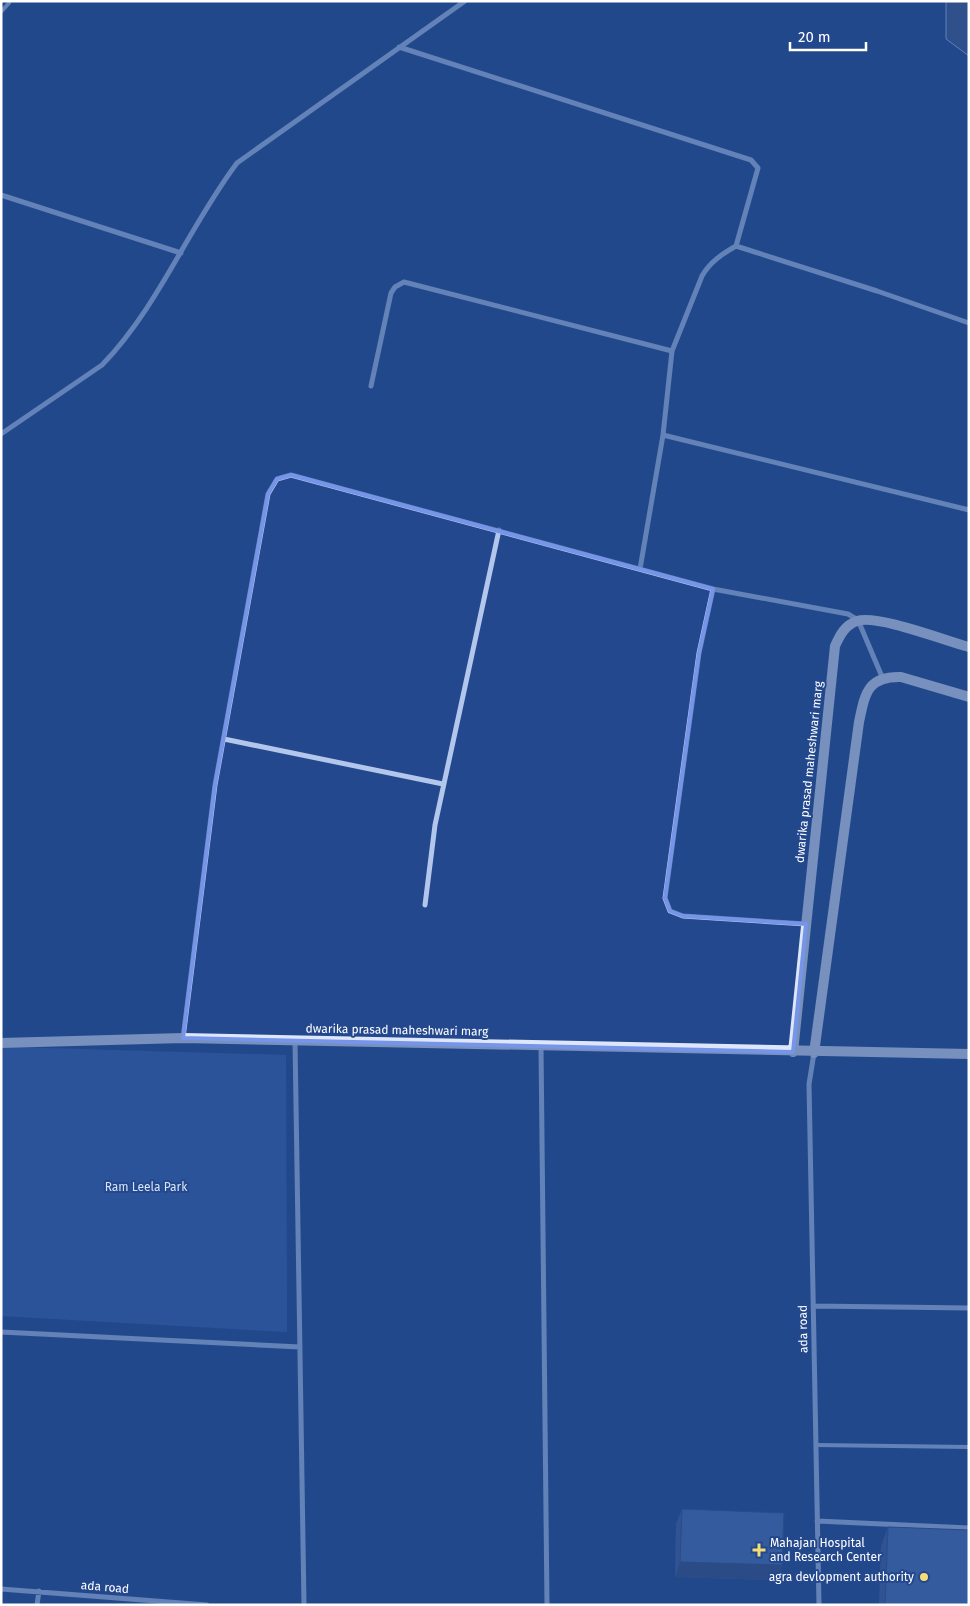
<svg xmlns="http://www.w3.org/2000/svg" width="970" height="1606" viewBox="0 0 970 1606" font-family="'Fira Sans',sans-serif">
	<rect width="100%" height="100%" fill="#23488d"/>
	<path fill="#3761aa" d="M11,1047L286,1055L287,1332L1,1316V1048Z"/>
	<path fill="#415a8d" stroke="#a6c1ec" d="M946,1H969V56L946,39Z"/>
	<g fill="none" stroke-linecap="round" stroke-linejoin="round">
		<path stroke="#b2c7eb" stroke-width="4" d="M1,12L9,3
			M816,1445L969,1447"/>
		<path stroke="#b2c7eb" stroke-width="5" d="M399,47L751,160L758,168L736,246L877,291L969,323
			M1,195L181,253
			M371,386L391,293L395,287L404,282L672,351
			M1,434L102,365C159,306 188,228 237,163L465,1
			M663,435L672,351L702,276C710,262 722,254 736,246
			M640,569L663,435L969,510
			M713,589L699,653L665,898L670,911L683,916L806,924
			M224,739L443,784
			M425,905L435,825L499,530
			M183,1038L215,785L268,494L277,479L291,475L713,589L848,614L858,620L883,679
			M295,1041L304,1605
			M541,1046L547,1605
			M814,1053L809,1084L819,1605
			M813,1306L969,1308
			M1,1332L300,1347
			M817,1521L969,1528
			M1,1589L207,1605
			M37,1605L39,1591"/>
		<path stroke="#dee7f9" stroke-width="10" d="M1,1043L183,1038L969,1054
			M793,1052L835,646C840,635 845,625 857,621C877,614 946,641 969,647
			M814,1053L859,722C865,694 867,676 901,677L969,697"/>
	</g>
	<path fill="#40619b" d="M682,1509L782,1565L776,1580L675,1577L676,1524Z
		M888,1527L969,1605H879L881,1546Z"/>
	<path fill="#344f7e" d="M680,1562L782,1565L776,1580L675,1577Z"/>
	<path fill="#4b71b4" stroke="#344f7e" d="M682,1509L784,1513L782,1565L680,1562Z
		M888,1527L969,1530V1605H885Z"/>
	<path d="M0 0H970V1606H0ZM291,475L713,589L699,653L665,898L670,911L683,916L806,924L793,1052L183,1038L215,785L268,494L277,479Z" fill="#23488d" fill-opacity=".55" fill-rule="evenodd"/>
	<path fill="none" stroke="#7795e8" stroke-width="4" stroke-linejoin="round" d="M291,475L713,589L699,653L665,898L670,911L683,916L806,924L793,1052L183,1038L215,785L268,494L277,479Z"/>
	<g fill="#f6dc75" stroke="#23488d" stroke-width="2">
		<path d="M756.5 1542.5h5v5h5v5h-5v5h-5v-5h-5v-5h5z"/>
		<circle cx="924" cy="1577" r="5"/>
	</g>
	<g text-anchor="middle" stroke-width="4" stroke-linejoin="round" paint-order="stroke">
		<g font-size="12" fill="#fff" stroke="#23488d">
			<text transform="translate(809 772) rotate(-84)" y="4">dwarika prasad maheshwari marg</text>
			<text transform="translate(397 1030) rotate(1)" y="4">dwarika prasad maheshwari marg</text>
			<text transform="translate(803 1329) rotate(-91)" y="4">ada road</text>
			<text transform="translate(105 1587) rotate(5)" y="4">ada road</text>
		</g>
		<g font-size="12" fill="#d7e3f8" stroke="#23488d">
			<text x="146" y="1191">Ram Leela Park</text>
		</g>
		<g font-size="12" fill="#fff" stroke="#23488d" text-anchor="start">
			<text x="770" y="1547">Mahajan Hospital<tspan x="770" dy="14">and Research Center</tspan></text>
			<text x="914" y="1581" text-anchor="end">agra devlopment authority</text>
		</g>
	</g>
	<rect width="970" height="1606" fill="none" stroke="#ffffff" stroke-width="5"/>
	<path d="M790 42v8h76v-8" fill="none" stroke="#ffffff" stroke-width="2.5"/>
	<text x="798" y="42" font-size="15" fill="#ffffff" stroke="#23488d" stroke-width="4" paint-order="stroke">20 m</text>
</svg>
